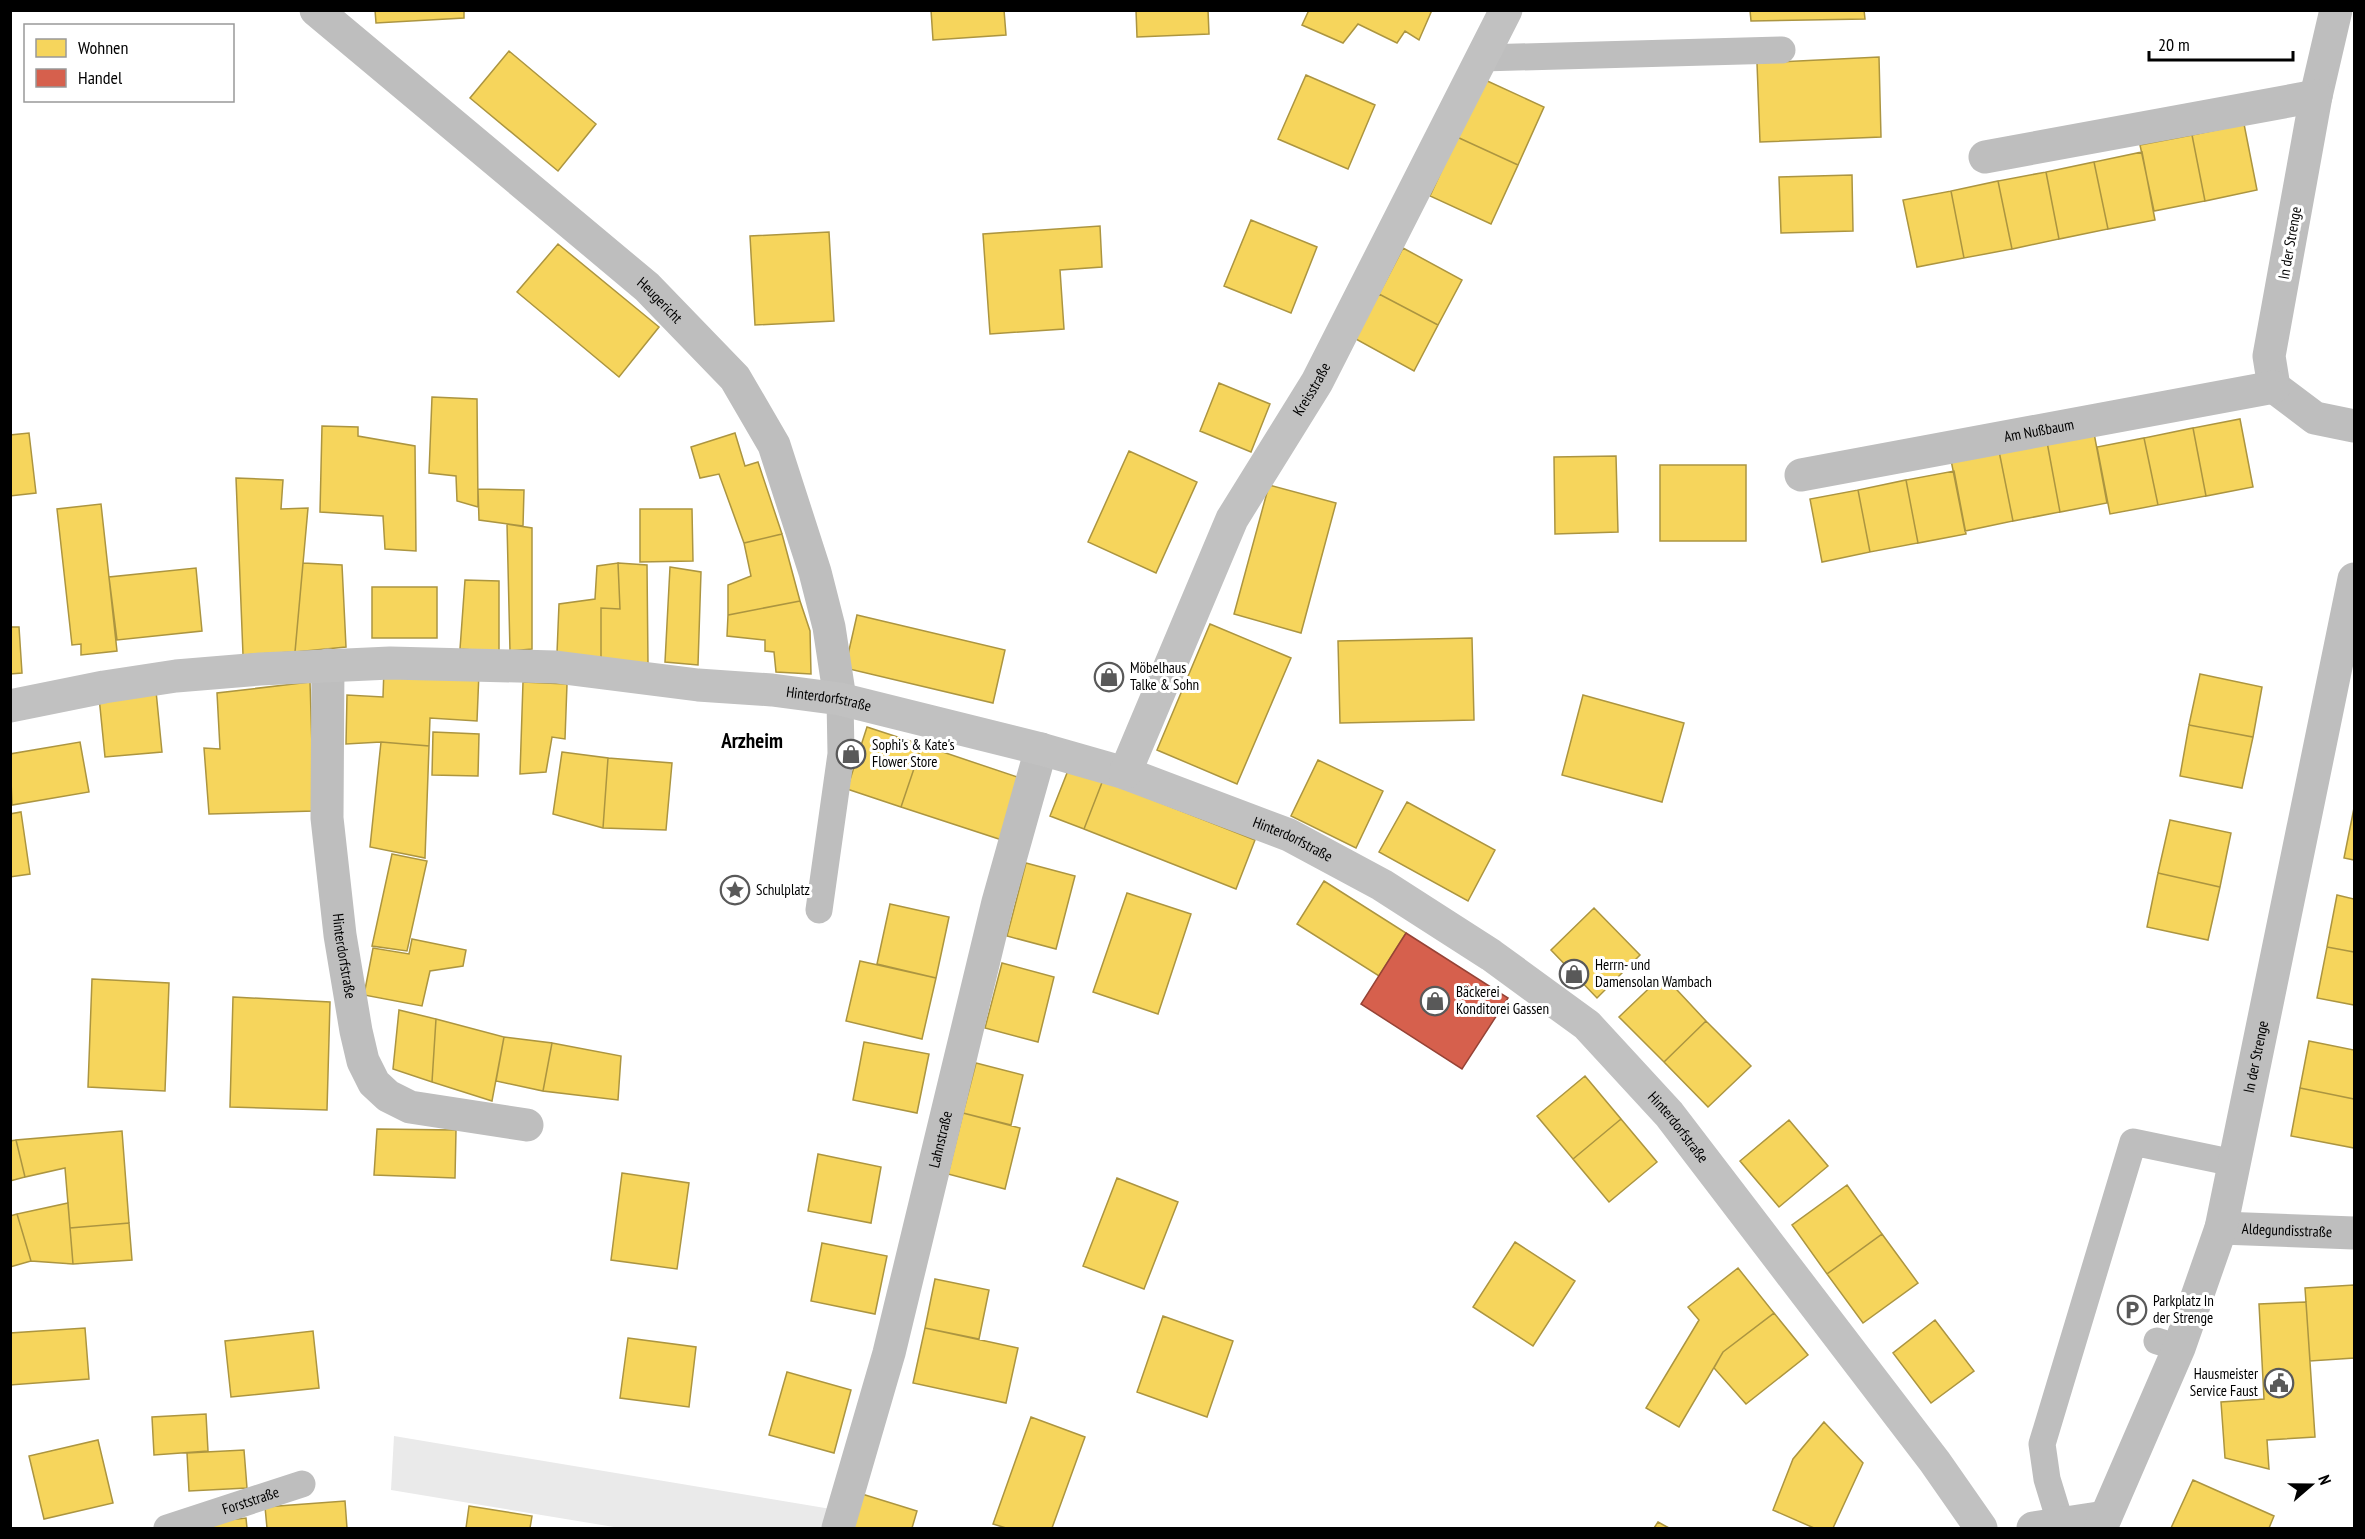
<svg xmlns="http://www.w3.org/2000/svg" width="2365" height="1539" viewBox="0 0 2365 1539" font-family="'PT Sans Narrow',sans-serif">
	<rect width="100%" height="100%" fill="#fff"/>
	<path fill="#eaeaea" d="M394,1436L843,1511L838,1528H620L391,1490Z"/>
	<path fill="#f6d55c" stroke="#ac9540" stroke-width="1.5" d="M375,10H464V18L376,23Z
		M931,10H1004L1006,35L933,40Z
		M1136,10H1208L1209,34L1137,37Z
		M1309,10H1432L1419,40L1405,31L1397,43L1358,24L1343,43L1302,25Z
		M1750,10H1864L1865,19L1751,21Z
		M509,51L596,124L558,171L470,98Z
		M1879,57L1881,137L1760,142L1757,63Z
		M1306,75L1375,105L1348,169L1278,139Z
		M1483,79L1544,107L1518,165L1457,137Z
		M2244,124L2257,190L2205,201L2192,135Z
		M2192,135L2205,201L2154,211L2140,145Z
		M1457,137L1518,165L1491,224L1430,196Z
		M2142,152L2155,220L2108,229L2094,162Z
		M2094,162L2108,229L2059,239L2046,172Z
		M2046,172L2059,239L2012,249L1998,181Z
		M1852,175L1853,231L1781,233L1779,177Z
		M1998,181L2012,249L1964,258L1951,191Z
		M1951,191L1964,258L1917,267L1903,200Z
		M1251,220L1317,247L1291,313L1224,286Z
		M1100,226L1102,267L1060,270L1064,329L990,334L983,234Z
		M829,232L834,321L755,325L750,236Z
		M558,244L659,327L619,377L517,292Z
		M1403,248L1462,280L1438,325L1379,294Z
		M1379,294L1438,325L1414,371L1354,338Z
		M1219,383L1270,404L1251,452L1200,431Z
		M432,397L477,399L478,507L457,501L456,476L429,473Z
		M2240,419L2253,487L2206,496L2193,428Z
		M322,426L358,427V436L415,446L416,551L385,549L383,516L320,512Z
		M2193,428L2206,496L2158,505L2144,438Z
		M29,433L36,493L10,496V435Z
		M735,433L745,466L758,462L782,534L744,543L719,474L700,478L691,447Z
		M2094,433L2107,503L2060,512L2047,442Z
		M2144,438L2158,505L2110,514L2097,447Z
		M2047,442L2060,512L2013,521L1999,451Z
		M1129,451L1197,482L1156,573L1088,542Z
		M1999,451L2013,521L1965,531L1951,460Z
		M1616,456L1618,532L1555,534L1554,457Z
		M1660,465H1746V541H1660Z
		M1954,471L1966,534L1918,543L1906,480Z
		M236,478L283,480L281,509L308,508L295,652L243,655Z
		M1906,480L1918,543L1870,552L1858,490Z
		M1269,485L1336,503L1301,633L1234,614Z
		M478,489L524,490L523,526L479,520Z
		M1858,490L1870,552L1822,562L1810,499Z
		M101,504L117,651L81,655V644L72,645L57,509Z
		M640,509H692L693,561L640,562Z
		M507,524L532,528V649L510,651Z
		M782,534L800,601L728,615V585L751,576L744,543Z
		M303,563L342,565L346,647L295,652Z
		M618,563L620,609L601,608V658L557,653L559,604L595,599L597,566Z
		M618,563L647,565L648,665L601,658V608L620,609Z
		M670,567L701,572L698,665L665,662Z
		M196,568L202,631L117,640L109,577Z
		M465,580L499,581V652L460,649Z
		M372,587H437V638H372Z
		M800,601L810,631L811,674L776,672L774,652L765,651V640L727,636L728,615Z
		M857,615L1005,650L993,703L845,668Z
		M1210,624L1291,658L1237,784L1157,750Z
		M10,627H19L22,673L10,674Z
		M1472,638L1474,720L1340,723L1338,641Z
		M384,668L479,672L477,721L430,718L429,746L381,742L346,744L347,695L383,697Z
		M2200,674L2262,687L2253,737L2189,725Z
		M310,682L314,811L209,814L204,748L220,749L217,693Z
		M523,682L567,684L565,739L552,737L546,772L520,774Z
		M156,691L162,752L105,757L99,697Z
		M1583,695L1684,723L1662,802L1562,775Z
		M2189,725L2253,737L2242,788L2180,776Z
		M867,727L922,745L901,807L847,789Z
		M433,732L479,734L478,776L432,775Z
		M80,742L89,792L12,805L10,754Z
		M381,742L429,746L425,858L370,847Z
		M922,745L1026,780L1005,841L901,807Z
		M562,752L608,758L603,828L553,814Z
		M608,758L672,763L666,830L603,828Z
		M1318,760L1383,791L1356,848L1291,816Z
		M1069,768L1103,780L1084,829L1050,816Z
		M1103,780L1255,840L1236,889L1084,829Z
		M1407,802L1495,850L1468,901L1379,852Z
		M2354,808V860L2344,858Z
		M21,812L30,874L10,877V814Z
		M2170,820L2231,833L2220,887L2158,873Z
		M392,854L427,861L407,951L372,946Z
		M1026,863L1075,876L1056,949L1007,936Z
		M2158,873L2220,887L2208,940L2147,927Z
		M1324,881L1406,933L1379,976L1297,924Z
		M1127,893L1191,914L1158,1014L1093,992Z
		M2337,895L2354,899V952L2327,947Z
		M890,904L949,917L936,978L877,964Z
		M1594,908L1640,955L1597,998L1551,950Z
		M412,939L466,950L463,966L430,971L422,1006L364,995L373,948L409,954Z
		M2327,947L2354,952V1005L2317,998Z
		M860,961L936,978L922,1039L846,1021Z
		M1002,963L1054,977L1038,1042L985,1028Z
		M1663,975L1706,1021L1664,1062L1619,1017Z
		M92,979L169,983L165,1091L88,1087Z
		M233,997L330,1002L327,1110L230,1107Z
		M399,1010L436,1019L432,1082L393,1069Z
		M436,1019L504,1037L492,1101L432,1082Z
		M1706,1021L1751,1066L1708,1107L1664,1062Z
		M504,1037L552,1043L543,1091L496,1081Z
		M2309,1041L2354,1050V1099L2300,1088Z
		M864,1042L929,1054L917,1113L853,1100Z
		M552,1043L621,1056L618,1100L543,1091Z
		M976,1063L1023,1075L1011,1125L963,1113Z
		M1585,1076L1621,1119L1573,1159L1537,1116Z
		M2300,1088L2354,1099V1148L2291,1136Z
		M963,1113L1020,1128L1005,1189L948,1174Z
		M1621,1119L1657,1162L1609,1202L1573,1159Z
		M1789,1120L1828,1166L1779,1207L1740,1161Z
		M377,1129L456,1130L455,1178L374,1175Z
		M122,1131L129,1223L70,1228L65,1168L25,1177L16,1140Z
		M16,1140L25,1177L10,1181V1141Z
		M818,1154L881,1167L871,1223L808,1211Z
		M622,1173L689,1183L677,1269L611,1260Z
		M1117,1178L1178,1202L1144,1289L1083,1266Z
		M1847,1185L1882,1234L1827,1274L1792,1225Z
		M68,1203L73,1264L31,1261L17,1214Z
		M17,1214L31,1261L10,1267V1216Z
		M129,1223L132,1260L73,1264L70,1228Z
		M1882,1234L1918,1283L1863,1323L1827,1274Z
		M1515,1242L1575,1281L1533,1346L1473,1307Z
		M822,1243L887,1256L875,1314L811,1301Z
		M1738,1268L1774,1313L1723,1352L1679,1427L1646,1408L1699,1320L1688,1307Z
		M935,1279L989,1290L979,1339L925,1328Z
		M2354,1285V1358L2310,1361L2305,1288Z
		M2306,1302L2315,1437L2267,1440L2269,1469L2225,1458L2221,1402L2264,1399L2259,1304Z
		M1774,1313L1808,1355L1746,1404L1714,1368L1723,1352Z
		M1163,1316L1233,1341L1207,1417L1137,1392Z
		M1935,1320L1974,1371L1931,1403L1893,1353Z
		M85,1328L89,1379L10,1385V1333Z
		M925,1328L1018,1348L1006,1403L913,1383Z
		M313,1331L319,1388L231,1397L225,1341Z
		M628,1338L696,1347L689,1407L620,1398Z
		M787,1372L851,1390L834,1453L769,1435Z
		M206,1414L208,1451L154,1455L152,1417Z
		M1031,1417L1085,1437L1052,1528H1006L993,1524Z
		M1824,1422L1863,1463L1833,1528H1814L1773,1510L1793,1459Z
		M98,1440L113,1503L44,1519L29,1456Z
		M244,1450L247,1488L189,1491L187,1453Z
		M2193,1480L2274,1516L2269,1528H2171Z
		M862,1494L917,1511L912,1528H851Z
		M345,1501L347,1528H267L265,1507Z
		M469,1506L532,1516L530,1528H466Z
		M246,1518L247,1528H184L183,1525Z
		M1658,1522L1669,1528H1654Z"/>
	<path fill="#d6604d" stroke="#964336" stroke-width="1.5" d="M1406,933L1508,998L1462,1069L1361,1004Z"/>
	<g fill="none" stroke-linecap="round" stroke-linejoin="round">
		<g stroke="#bebebe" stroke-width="27">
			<path d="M1482,58L1782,50"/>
			<path d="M819,910L841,754L840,699"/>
			<path d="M2157,1341L2179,1348"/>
			<path id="s1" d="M167,1528L302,1484"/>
			<path d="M2062,1528L2047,1479L2042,1444L2133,1142L2234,1163"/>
		</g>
		<g stroke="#bebebe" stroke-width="33">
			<path id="s2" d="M316,10L647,287L735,378L774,445L815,572L829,627L840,699"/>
			<path d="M2336,10L2316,96L2269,356L2274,387L2315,418L2354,426"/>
			<path d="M1985,157L2316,96"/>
			<path id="s3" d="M1801,475L2274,387"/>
			<path id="s4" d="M328,665L327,818L340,935L356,1031L363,1061L374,1083L388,1096L410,1107L527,1125"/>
			<path id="s5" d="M2221,1228L2354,1233"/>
			<path id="s6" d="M838,1528L889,1353L998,902L1041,749"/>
			<path d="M2033,1528L2105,1517"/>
			<path id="s7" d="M2101,1528L2179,1348L2221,1228L2354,579"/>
		</g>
		<g stroke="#c1c1c1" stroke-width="33">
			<path id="s8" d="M10,706L104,687L176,676L260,669L390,663L556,667L698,685L772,690L840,699L1041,749L1125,773L1289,835L1382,885L1491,955L1587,1025L1669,1114L1935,1462L1981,1528"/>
			<path id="s9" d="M1125,773L1232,519L1317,382L1506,10"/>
		</g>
	</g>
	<defs>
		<g id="shop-ring" transform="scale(1.5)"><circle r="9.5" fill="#fff" stroke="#595959" stroke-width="1.5"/><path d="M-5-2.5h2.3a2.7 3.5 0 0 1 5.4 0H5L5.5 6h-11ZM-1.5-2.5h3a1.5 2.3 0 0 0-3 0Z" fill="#595959"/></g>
		<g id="sight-ring" transform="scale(1.5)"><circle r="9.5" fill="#fff" stroke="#595959" stroke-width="1.5"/><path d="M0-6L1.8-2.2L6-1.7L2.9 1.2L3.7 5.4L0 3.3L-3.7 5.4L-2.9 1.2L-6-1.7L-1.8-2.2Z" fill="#595959"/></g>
		<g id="parking-ring" transform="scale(1.5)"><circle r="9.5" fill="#fff" stroke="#595959" stroke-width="1.5"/><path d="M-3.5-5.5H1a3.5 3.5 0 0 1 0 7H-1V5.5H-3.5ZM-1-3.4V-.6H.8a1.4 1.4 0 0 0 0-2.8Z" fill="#595959"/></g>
		<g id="civic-ring" transform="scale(1.5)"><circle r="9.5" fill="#fff" stroke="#595959" stroke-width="1.5"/><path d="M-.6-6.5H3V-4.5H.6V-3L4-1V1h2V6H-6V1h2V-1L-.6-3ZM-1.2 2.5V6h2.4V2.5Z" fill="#595959"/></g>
	</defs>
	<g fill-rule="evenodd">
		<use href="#shop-ring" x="1109" y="677"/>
		<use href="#shop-ring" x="851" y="754"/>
		<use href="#sight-ring" x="735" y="890"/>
		<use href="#shop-ring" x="1574" y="974"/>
		<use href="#shop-ring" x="1435" y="1001"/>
		<use href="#parking-ring" x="2132" y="1310"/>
		<use href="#civic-ring" x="2279" y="1383"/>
	</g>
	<g text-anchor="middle" stroke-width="6" stroke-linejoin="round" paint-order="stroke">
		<g font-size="15" fill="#000" stroke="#fff">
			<text transform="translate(2290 243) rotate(-80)" y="5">In der Strenge</text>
			<text dy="5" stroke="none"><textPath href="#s2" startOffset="450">Heugericht</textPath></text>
			<text dy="5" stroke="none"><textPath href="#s9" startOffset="428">Kreisstraße</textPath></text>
			<text dy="5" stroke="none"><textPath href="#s3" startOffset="242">Am Nußbaum</textPath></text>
			<text dy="5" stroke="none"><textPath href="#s8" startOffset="824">Hinterdorfstraße</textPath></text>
			<text dy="5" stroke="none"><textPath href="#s8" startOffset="1310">Hinterdorfstraße</textPath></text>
			<text dy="5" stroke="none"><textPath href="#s4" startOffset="292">Hinterdorfstraße</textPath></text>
			<text dy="5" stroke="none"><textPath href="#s7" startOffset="498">In der Strenge</textPath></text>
			<text dy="5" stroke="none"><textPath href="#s8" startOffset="1796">Hinterdorfstraße</textPath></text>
			<text dy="5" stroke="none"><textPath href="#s6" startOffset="402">Lahnstraße</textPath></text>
			<text dy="5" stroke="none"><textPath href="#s5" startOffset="66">Aldegundisstraße</textPath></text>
			<text dy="5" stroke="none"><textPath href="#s1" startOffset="88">Forststraße</textPath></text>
		</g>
		<g font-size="15" fill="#000" stroke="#fff" text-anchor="start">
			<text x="1130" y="673">Möbelhaus<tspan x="1130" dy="17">Talke &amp; Sohn</tspan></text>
			<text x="872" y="750">Sophi's &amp; Kate's<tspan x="872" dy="17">Flower Store</tspan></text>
			<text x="756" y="895">Schulplatz</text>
			<text x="1595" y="970">Herrn- und<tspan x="1595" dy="17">Damensolan Wambach</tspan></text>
			<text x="1456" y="997">Bäckerei<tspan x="1456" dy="17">Konditorei Gassen</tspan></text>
			<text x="2153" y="1306">Parkplatz In<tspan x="2153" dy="17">der Strenge</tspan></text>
			<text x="2258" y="1379" text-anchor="end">Hausmeister<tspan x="2258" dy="17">Service Faust</tspan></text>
		</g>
		<g font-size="21" font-weight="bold" fill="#000" stroke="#fff">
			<text x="752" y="748">Arzheim</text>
		</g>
	</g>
	<rect width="2365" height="1539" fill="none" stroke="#000000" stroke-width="24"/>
	<rect x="24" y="24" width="210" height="78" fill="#ffffff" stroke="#999999" stroke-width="1.5"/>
	<rect x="36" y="39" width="30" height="18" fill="#f6d55c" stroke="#999999" stroke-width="1.5"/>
	<text x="78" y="54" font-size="18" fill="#000000">Wohnen</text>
	<rect x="36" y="69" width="30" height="18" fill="#d6604d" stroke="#999999" stroke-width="1.5"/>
	<text x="78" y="84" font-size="18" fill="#000000">Handel</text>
	<g transform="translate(2311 1485) rotate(70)" stroke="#ffffff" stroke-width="4.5" paint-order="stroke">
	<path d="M0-4.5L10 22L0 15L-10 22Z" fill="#000000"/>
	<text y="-9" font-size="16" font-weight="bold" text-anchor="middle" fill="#000000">N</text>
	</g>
	<path d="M2149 51v9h144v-9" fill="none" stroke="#000000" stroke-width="3"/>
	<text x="2158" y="51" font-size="18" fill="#000000" stroke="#ffffff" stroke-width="4.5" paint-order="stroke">20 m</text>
</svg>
